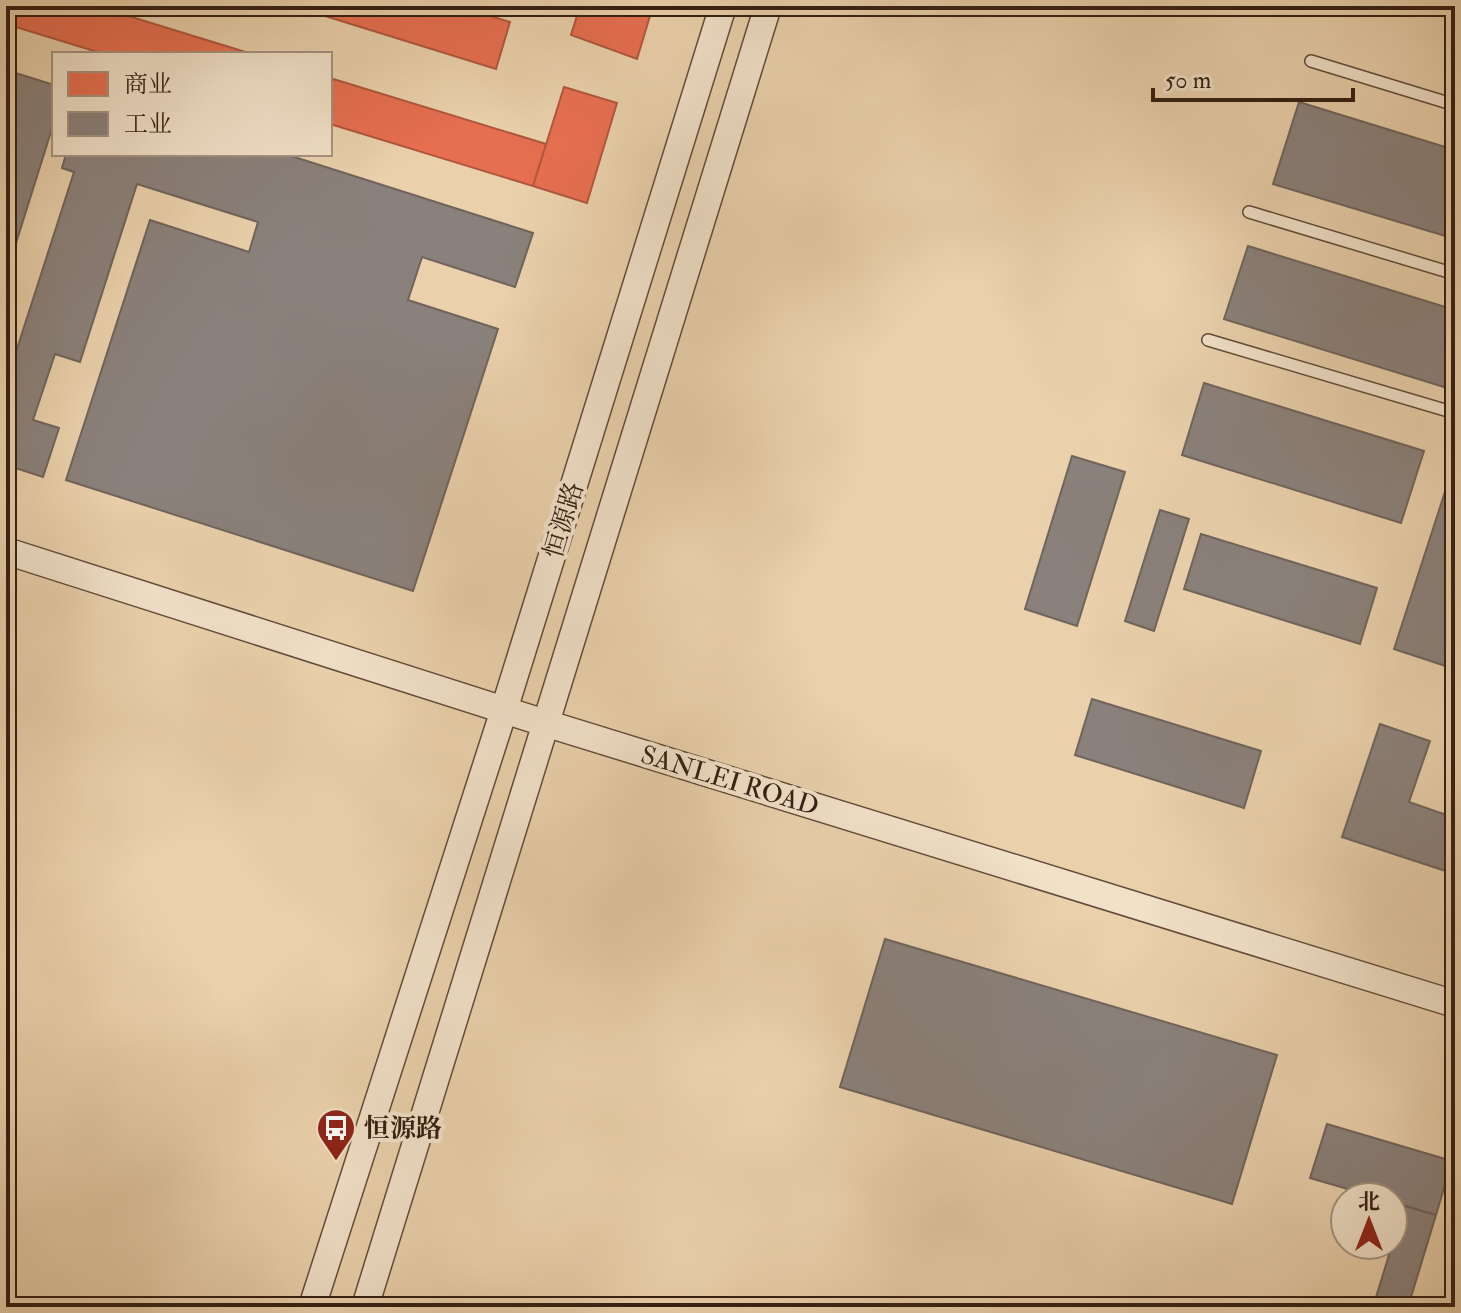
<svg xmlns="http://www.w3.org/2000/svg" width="1461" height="1313" viewBox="0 0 1461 1313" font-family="'IM FELL Double Pica','Noto Serif SC',serif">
	<rect width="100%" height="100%" fill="#ead1ac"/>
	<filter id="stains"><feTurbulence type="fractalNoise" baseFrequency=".0025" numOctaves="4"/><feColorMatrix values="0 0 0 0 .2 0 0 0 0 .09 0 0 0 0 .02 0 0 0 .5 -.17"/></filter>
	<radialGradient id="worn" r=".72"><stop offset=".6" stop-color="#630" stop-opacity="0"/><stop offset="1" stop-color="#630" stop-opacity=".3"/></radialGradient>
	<path fill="#e76f51" stroke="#b1573e" stroke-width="2" d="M9,6H96L252,54H104L6,24Z
		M458,6L510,22L496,69L296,7Z
		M580,6H653L637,59L571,35Z
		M330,78L546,144L533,186L330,124Z
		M564,87L617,103L587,203L533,186Z"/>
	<path fill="#8a817c" stroke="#70645c" stroke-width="2" d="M6,70L54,85V122L6,275Z
		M1299,102L1455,150V239L1273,184Z
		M66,154H285L533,233L515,287L422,257L408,300L498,329L413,591L66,480L150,220L249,252L258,222L137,184L80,362L55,354L33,420L59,428L43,477L6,465V383L74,172L62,168Z
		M1248,246L1455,310V360L1447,388L1224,319Z
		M1204,383L1424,451L1401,523L1182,455Z
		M1072,456L1125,472L1077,626L1025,609Z
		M1455,461V669L1394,649Z
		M1160,510L1189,519L1154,631L1125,621Z
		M1201,534L1377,588L1360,644L1184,589Z
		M1092,699L1261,751L1244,808L1075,755Z
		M1380,724L1430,741L1409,802L1455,818V874L1342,837Z
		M885,939L1277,1055L1232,1204L840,1087Z
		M1327,1124L1452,1161L1436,1215L1393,1202V1197H1375L1310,1178Z
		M1404,1206L1436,1215L1408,1307H1373Z
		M450,1297L484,1307H447Z"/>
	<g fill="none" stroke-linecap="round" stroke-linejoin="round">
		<g stroke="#624c39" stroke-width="14">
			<path id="service" d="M1311,61L1455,105
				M1249,212L1455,274
				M1208,340L1455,413"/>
		</g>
		<g stroke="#624c39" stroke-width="29">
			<path id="tertiary" d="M6,551L548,724L1455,1004
				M312,1307L504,710L723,6
				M365,1307L768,6"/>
		</g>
		<use href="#service" stroke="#f1e1c9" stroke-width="11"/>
		<use href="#tertiary" stroke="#f1e1c9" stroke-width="26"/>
	</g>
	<defs>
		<g id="bus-pin" transform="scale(2)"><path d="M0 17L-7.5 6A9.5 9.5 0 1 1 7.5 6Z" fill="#8f2418" stroke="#f1e1c9"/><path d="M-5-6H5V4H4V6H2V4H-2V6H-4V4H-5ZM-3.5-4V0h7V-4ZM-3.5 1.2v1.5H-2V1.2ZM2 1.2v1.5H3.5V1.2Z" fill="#fff"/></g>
	</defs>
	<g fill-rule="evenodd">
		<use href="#bus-pin" x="336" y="1128"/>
	</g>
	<g text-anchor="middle" stroke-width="8" stroke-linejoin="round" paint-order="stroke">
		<g font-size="26" fill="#341f13" stroke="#f1e1c9">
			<text transform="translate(563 520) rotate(-73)" y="9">恒源路</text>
			<text transform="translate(730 780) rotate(17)" y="9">SANLEI ROAD</text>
		</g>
		<g font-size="26" font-weight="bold" fill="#341f13" stroke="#f1e1c9" text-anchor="start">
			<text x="364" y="1137">恒源路</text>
		</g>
	</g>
	<rect width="1461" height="1313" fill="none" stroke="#ead1ac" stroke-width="32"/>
	<rect x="8" y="8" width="1445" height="1297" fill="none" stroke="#341f13" stroke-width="4"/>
	<rect x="16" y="16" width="1429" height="1281" fill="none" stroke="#341f13" stroke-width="2"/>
	<rect x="52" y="52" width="280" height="104" fill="#f1e1c9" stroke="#a59380" stroke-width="2"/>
	<rect x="68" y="72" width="40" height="24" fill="#e76f51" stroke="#a59380" stroke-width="2"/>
	<text x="124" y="92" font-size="24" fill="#341f13">商业</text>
	<rect x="68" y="112" width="40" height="24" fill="#8a817c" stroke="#a59380" stroke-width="2"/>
	<text x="124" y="132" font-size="24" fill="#341f13">工业</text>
	<g transform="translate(1369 1221)"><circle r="38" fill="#f1e1c9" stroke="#a59380" stroke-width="2"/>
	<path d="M0-6L14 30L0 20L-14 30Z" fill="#8f2418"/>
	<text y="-12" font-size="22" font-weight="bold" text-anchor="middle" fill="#341f13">北</text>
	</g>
	<path d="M1153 88v12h200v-12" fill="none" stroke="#341f13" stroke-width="4"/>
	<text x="1165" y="88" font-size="24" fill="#341f13" stroke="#f1e1c9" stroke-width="6" paint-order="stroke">50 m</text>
	<rect width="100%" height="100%" filter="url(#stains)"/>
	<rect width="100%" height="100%" fill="url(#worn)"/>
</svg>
